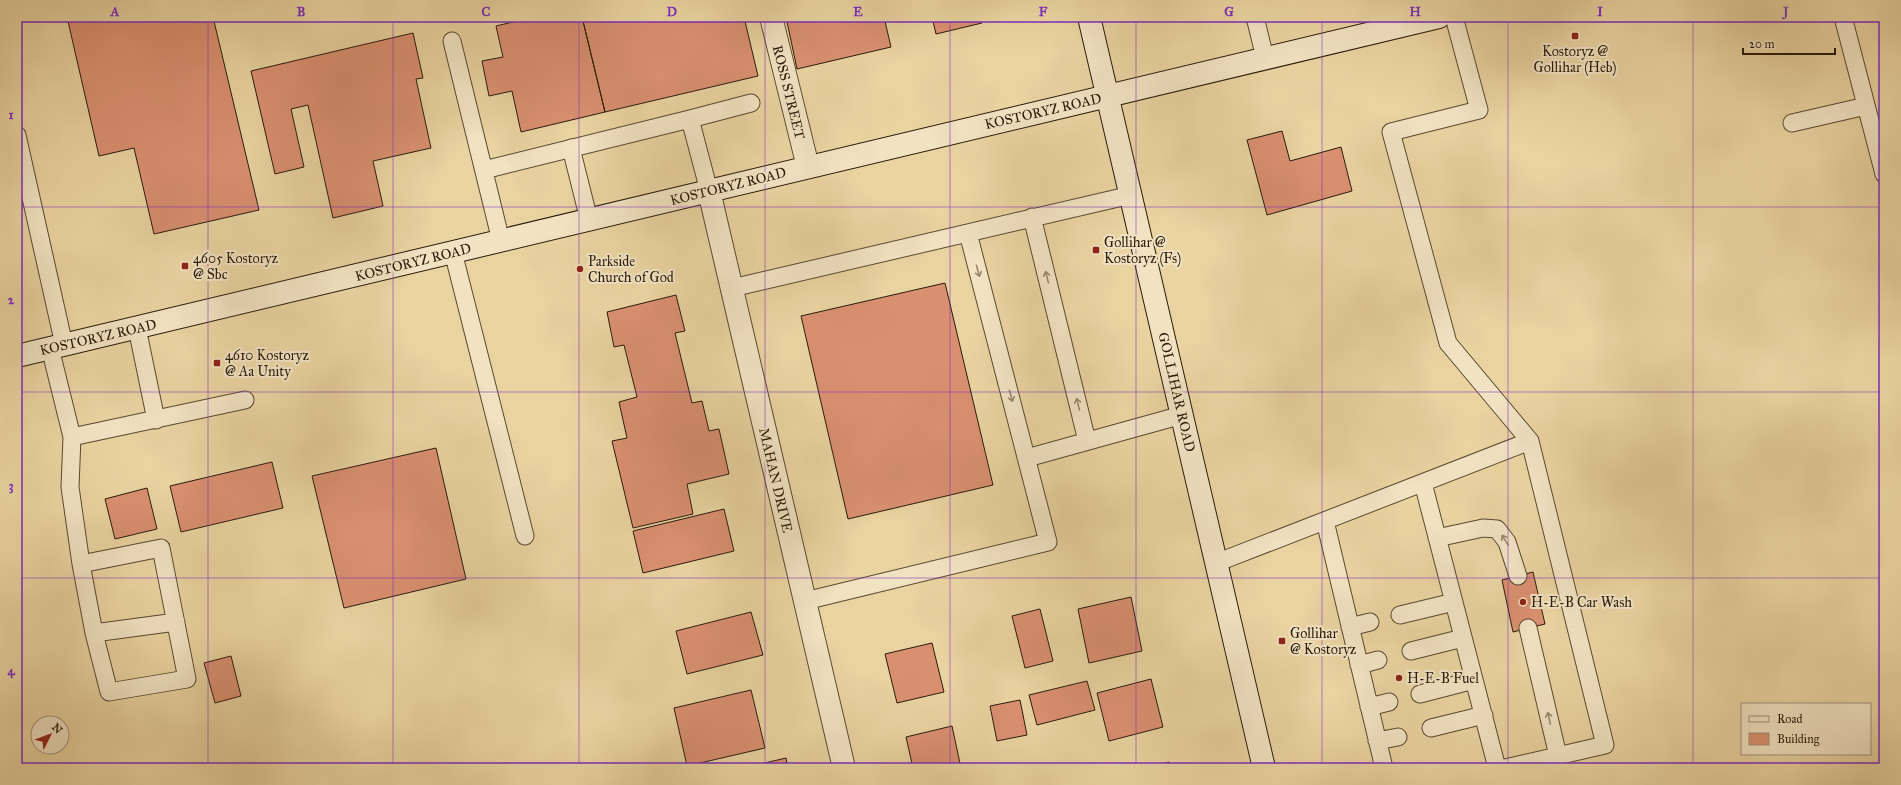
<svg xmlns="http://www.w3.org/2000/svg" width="1901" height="785" viewBox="0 0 1901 785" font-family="'IM FELL Great Primer',serif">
	<rect width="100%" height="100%" fill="#e9d3a1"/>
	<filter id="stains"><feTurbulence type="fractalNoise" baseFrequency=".005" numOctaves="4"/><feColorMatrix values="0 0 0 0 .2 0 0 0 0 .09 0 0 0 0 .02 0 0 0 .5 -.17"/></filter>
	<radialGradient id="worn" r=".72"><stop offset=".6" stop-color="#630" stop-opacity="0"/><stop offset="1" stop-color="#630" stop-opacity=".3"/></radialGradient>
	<path fill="#d99071" stroke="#291b08" d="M67,17H213L259,210L154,234L134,148L99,156Z
		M534,17H582L605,112L521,132L512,91L489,96L482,61L503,57L496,26Z
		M582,17H744L758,76L605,112Z
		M786,17H884L891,47L797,69Z
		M932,17H981L982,23L936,34Z
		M413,33L423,78L416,79L431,148L373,161L383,206L333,218L308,105L291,109L304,167L275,174L251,71Z
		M1282,131L1290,161L1341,147L1352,191L1267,215L1247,140Z
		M945,283L993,485L848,519L801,316Z
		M676,295L685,331L675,333L692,403L702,401L709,431L719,429L729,474L687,484L693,514L633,528L612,441L627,438L619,402L637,397L624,345L614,347L607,312Z
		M436,448L466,579L344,608L312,476Z
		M272,462L283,508L181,532L170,486Z
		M147,488L157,529L115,539L105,499Z
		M724,509L734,551L643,573L633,531Z
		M1533,572L1545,624L1513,632L1502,580Z
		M1131,597L1142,651L1089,663L1078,609Z
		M1040,609L1053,661L1025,668L1012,616Z
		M751,612L763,655L687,674L676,631Z
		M932,643L944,692L897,703L885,654Z
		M231,656L241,696L215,703L204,663Z
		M1151,679L1163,727L1109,741L1097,693Z
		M1087,681L1095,710L1037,725L1029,695Z
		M751,690L765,748L687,766L674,708Z
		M1020,700L1027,735L997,741L990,706Z
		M952,726L961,768H913L906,737Z
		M786,758L788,768H743Z
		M1169,762L1170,768H1146Z"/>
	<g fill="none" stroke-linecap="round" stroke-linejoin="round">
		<g stroke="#59492e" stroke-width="19">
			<path id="lane" d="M1255,17L1265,58
				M1454,17L1479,110L1391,132L1448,343L1530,441L1605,745L1505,768
				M1843,17L1884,174
				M452,41L501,241
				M690,119L751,103
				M1792,123L1866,106
				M17,135L64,345
				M571,148L589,220
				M484,170L690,119L709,191
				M1032,217L1087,441
				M453,252L525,536
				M732,288L1131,195
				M137,328L156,420
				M50,348L72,437L245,400
				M72,437L70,487L81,564L161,548L187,679L109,692L94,633L81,564
				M1027,458L1182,415
				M1423,483L1497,768
				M1325,521L1384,768
				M1437,538L1483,528L1497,529L1507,542L1518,576
				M1216,563L1530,441
				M805,601L1048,542L968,233
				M1400,615L1454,602
				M1350,627L1370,622
				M1528,628L1558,756
				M94,633L176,622
				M1411,651L1463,638
				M1359,665L1378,660
				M1420,694L1474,680
				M1369,707L1389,702
				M1431,728L1484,715
				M1377,741L1398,737"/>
		</g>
		<g stroke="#59492e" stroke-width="24">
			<path id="street" d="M771,17L808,167
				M709,191L844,768"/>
		</g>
		<g stroke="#291b08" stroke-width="24">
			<path id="secondary" d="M1089,17L1264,768
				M17,356L1439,17"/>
		</g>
		<use href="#lane" stroke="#f1e2c2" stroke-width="17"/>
		<use href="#street" stroke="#f1e2c2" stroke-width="22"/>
		<use href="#secondary" stroke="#f1e2c2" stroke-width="22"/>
	</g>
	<defs><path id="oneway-shaft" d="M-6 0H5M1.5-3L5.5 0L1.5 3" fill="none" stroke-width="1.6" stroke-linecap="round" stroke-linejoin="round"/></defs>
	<g stroke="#97886e">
		<use href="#oneway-shaft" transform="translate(978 271) rotate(75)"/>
		<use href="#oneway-shaft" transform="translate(1047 277) rotate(-104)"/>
		<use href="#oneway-shaft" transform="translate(1011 396) rotate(75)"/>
		<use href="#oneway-shaft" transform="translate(1078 404) rotate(-104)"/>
		<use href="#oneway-shaft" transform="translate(1505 540) rotate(-122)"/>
		<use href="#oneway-shaft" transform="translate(1549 718) rotate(-103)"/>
	</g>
	<path fill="none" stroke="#7b2cbf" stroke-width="1" stroke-opacity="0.55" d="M208,17V768M393,17V768M579,17V768M765,17V768M950,17V768M1136,17V768M1322,17V768M1508,17V768M1693,17V768M17,207H1884M17,392H1884M17,578H1884"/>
	<g fill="#8f2418" stroke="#f1e2c2" stroke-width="1.5">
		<rect x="1571" y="32" width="8" height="8" rx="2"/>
		<rect x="1092" y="246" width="8" height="8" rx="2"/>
		<rect x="181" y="262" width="8" height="8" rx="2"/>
		<circle cx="580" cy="269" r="4"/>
		<rect x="213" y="359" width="8" height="8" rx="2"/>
		<circle cx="1523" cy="602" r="4"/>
		<rect x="1278" y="637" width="8" height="8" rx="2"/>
		<circle cx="1399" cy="678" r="4"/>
	</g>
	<g text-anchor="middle" stroke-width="4" stroke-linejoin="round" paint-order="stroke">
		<g font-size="14" fill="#291b08" stroke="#f1e2c2" text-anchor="start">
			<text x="1575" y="56" text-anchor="middle">Kostoryz @<tspan x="1575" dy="16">Gollihar (Heb)</tspan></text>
			<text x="1104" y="247">Gollihar @<tspan x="1104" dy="16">Kostoryz (Fs)</tspan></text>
			<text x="193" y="263">4605 Kostoryz<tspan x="193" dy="16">@ Sbc</tspan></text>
			<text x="588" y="266">Parkside<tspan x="588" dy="16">Church of God</tspan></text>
			<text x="225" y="360">4610 Kostoryz<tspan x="225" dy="16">@ Aa Unity</tspan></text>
			<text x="1531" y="607">H-E-B Car Wash</text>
			<text x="1290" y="638">Gollihar<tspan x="1290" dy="16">@ Kostoryz</tspan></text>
			<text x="1407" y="683">H-E-B Fuel</text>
		</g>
		<g font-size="14" fill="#291b08" stroke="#f1e2c2">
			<text transform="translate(789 92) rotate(76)" y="5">ROSS STREET</text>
			<text transform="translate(1043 111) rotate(-13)" y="5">KOSTORYZ ROAD</text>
			<text transform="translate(728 186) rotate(-14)" y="5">KOSTORYZ ROAD</text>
			<text transform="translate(413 262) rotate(-14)" y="5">KOSTORYZ ROAD</text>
			<text transform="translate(98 337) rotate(-13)" y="5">KOSTORYZ ROAD</text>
			<text transform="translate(1177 392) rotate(77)" y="5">GOLLIHAR ROAD</text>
			<text transform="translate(776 480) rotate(77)" y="5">MAHAN DRIVE</text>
		</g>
	</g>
	<rect width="1901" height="785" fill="none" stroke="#e9d3a1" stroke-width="44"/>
	<rect x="1741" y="703" width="130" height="52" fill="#f1e2c2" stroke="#a19278"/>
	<rect x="1749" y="716" width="20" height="6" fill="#f1e2c2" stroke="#a19278"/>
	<text x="1777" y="723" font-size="12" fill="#291b08">Road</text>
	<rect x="1749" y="733" width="20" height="12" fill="#d99071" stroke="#a19278"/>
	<text x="1777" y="743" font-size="12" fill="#291b08">Building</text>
	<g transform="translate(50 735) rotate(48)"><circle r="19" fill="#f1e2c2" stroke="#a19278"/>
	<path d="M0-3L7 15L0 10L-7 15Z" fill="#8f2418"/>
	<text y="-6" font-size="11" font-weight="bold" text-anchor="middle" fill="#291b08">N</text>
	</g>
	<path d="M1743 48v6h92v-6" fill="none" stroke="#291b08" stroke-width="2"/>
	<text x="1749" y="48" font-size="12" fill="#291b08" stroke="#f1e2c2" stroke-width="3" paint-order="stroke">20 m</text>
	<rect x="22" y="22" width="1857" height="741" fill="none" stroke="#7b2cbf" stroke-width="1.5"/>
	<g font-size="13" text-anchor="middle" font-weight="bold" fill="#7b2cbf">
		<text x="115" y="16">A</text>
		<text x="301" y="16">B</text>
		<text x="486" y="16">C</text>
		<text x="672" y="16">D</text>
		<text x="858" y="16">E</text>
		<text x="1043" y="16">F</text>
		<text x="1229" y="16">G</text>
		<text x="1415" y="16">H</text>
		<text x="1600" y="16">I</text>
		<text x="1786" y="16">J</text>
		<text x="11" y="119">1</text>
		<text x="11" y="304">2</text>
		<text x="11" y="490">3</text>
		<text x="11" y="675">4</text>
	</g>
	<rect width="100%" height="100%" filter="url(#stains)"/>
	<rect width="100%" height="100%" fill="url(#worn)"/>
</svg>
